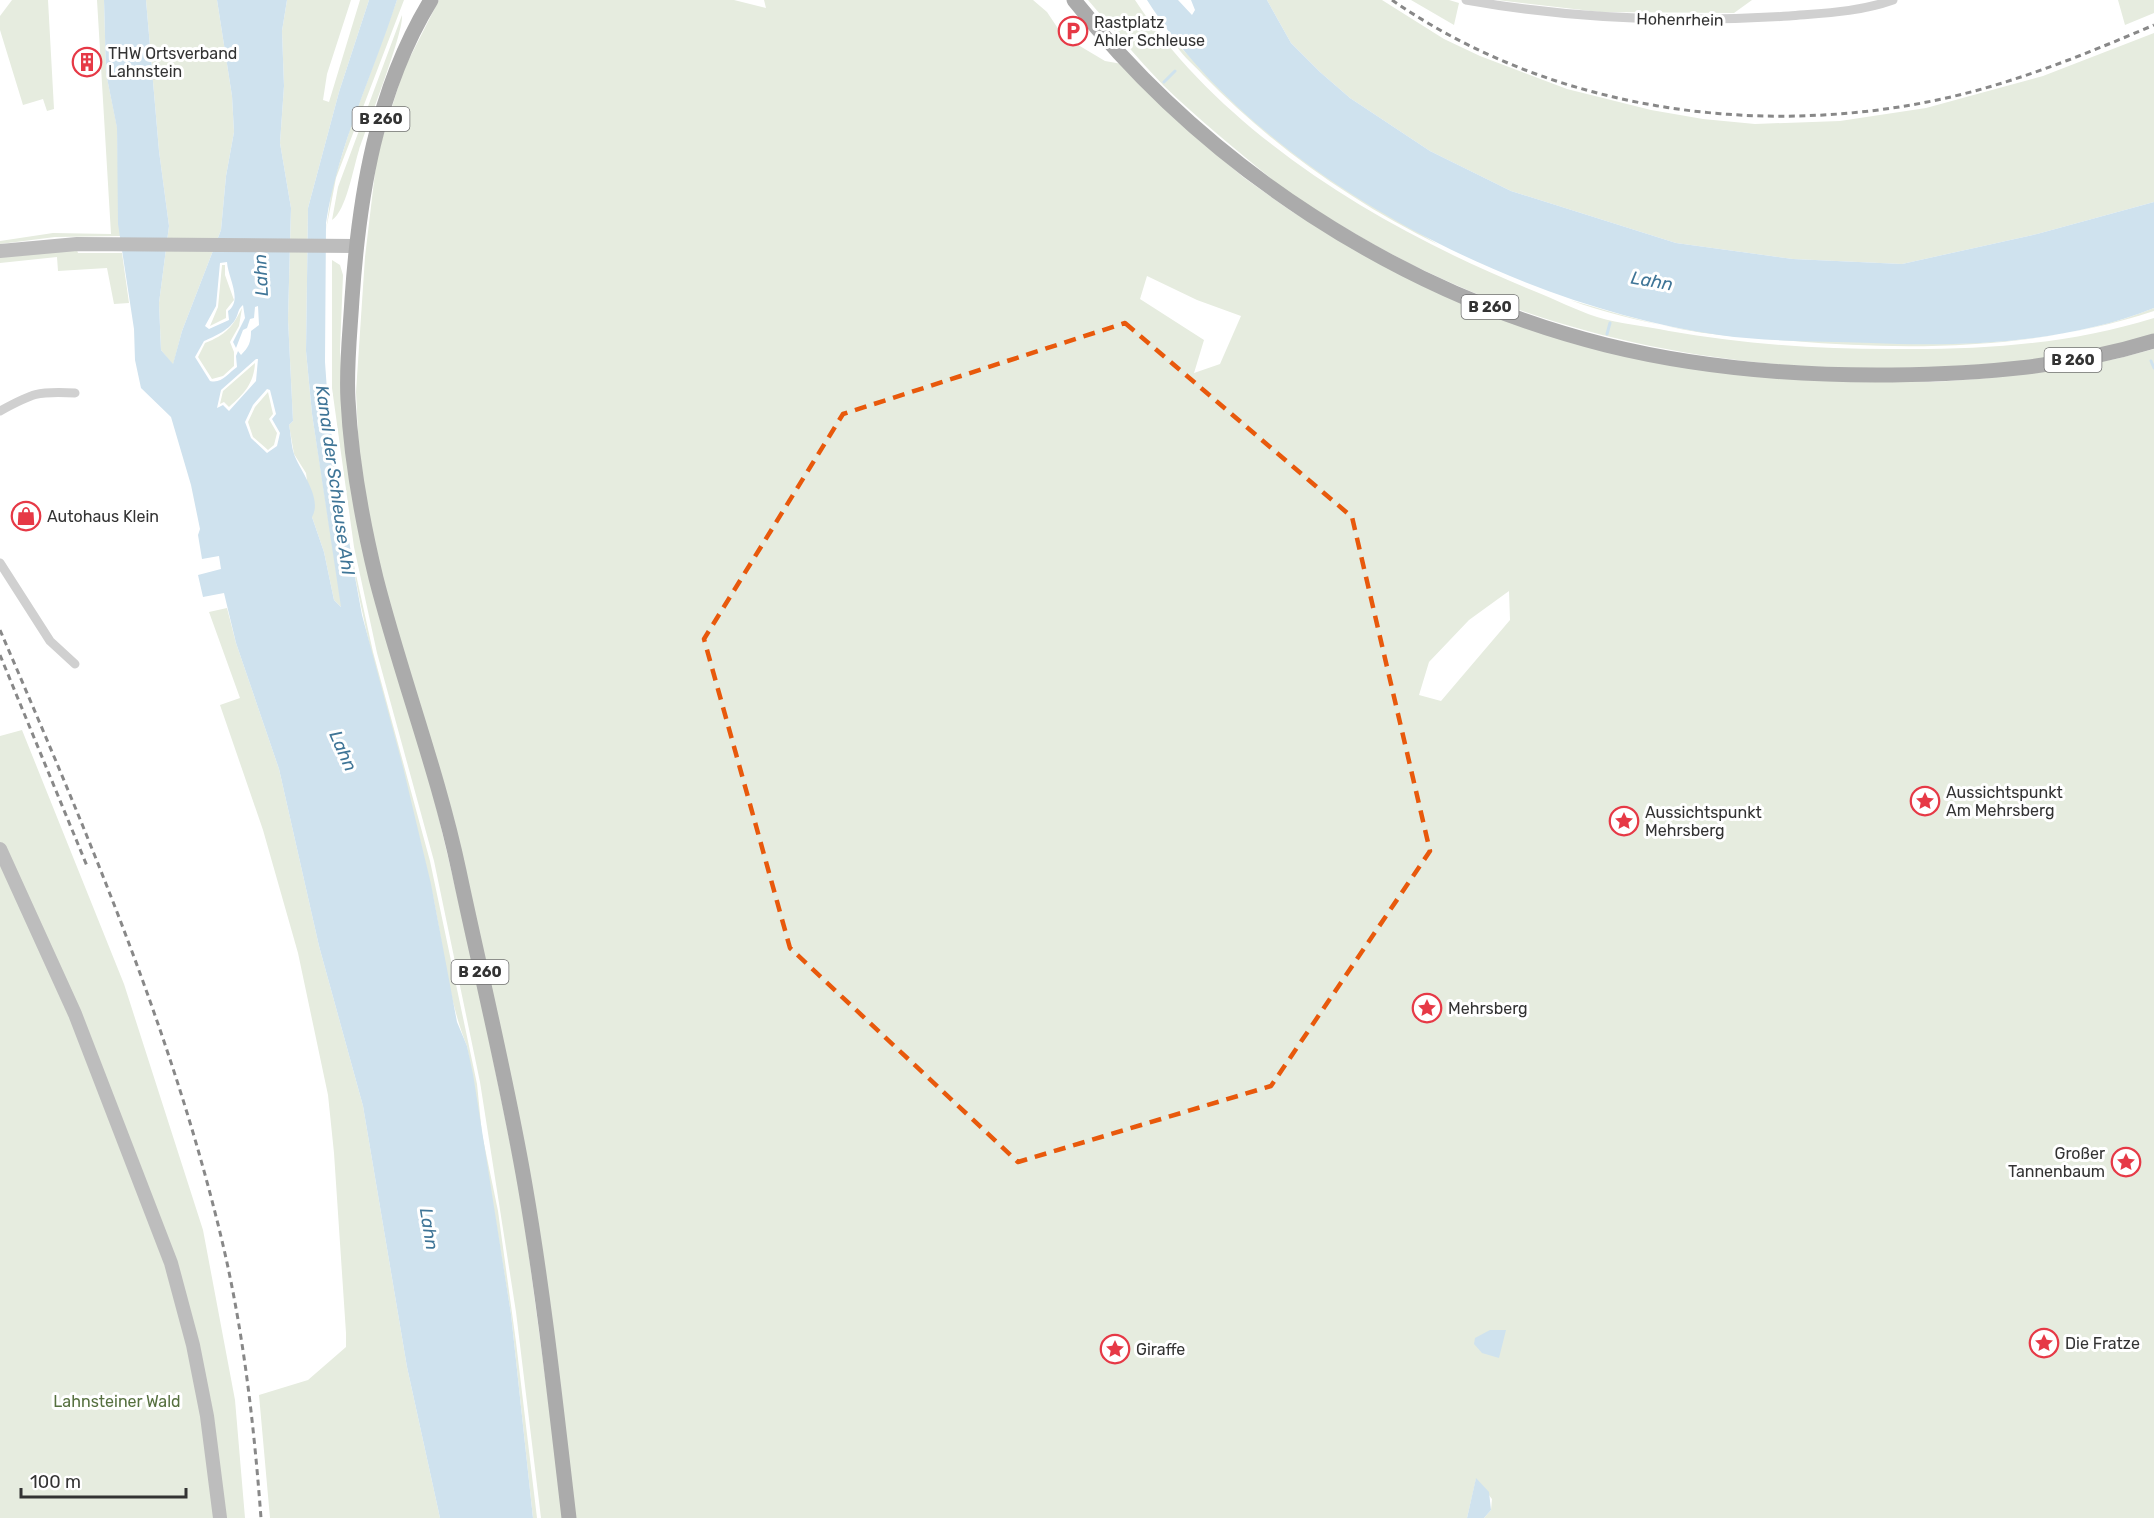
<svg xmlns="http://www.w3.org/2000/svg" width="2154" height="1518" viewBox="0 0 2154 1518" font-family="Rubik,sans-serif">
	<rect width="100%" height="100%" fill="#fff"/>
	<path fill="#e6ecdf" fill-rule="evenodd" d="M12,0H48L54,109L47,111L43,99L23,105L0,30V16Z
		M97,0H104L106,73L117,127L120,236L55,237L0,244V241L53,233L111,234Z
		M146,0H217L232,96L234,132L226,176L221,230L182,331L173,365L161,350L159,303L169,226L159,151Z
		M287,0H351L327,74L323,100L329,102L360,0H369L339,92L308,208L306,351L312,414L342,608L334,600L324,552L312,517L306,473L294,454L289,425L293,421L288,319L291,208L280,143L284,86L282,31Z
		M397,0H404L336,178L326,230L332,187L351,126Z
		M439,0H734L766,8L764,0H1033L1047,12L1063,36L1105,61L1122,64L1183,125L1243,177L1291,211L1386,267L1534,329L1844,381L1935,382L1990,378L2116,359L2154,349V1518H1484L1491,1510L1492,1499L1476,1479L1467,1518H573L538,1238L371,531L359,453L356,392L365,257L377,156L403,71ZM1147,276L1197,300L1241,316L1220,364L1194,373L1204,340L1140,299ZM1509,591L1510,620L1441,701L1419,695L1429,662L1469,620Z
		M1088,0H1135C1225,137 1386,231 1534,291C1555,299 1575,310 1597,317C1620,324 1646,326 1669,331C1742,344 1816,349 1890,349C1981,350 2067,345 2154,318V334C2071,360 1982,367 1895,368C1708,371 1522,331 1359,236C1331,219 1300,203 1274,181C1239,152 1198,119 1163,85C1137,58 1113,29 1088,0Z
		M1267,0H1382L1444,39L1480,56L1567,89L1651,110L1703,119L1755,124L1840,121L1926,108L2043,76L2154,33V202L2037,234L1902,264L1793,259L1676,243L1511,191L1430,151L1350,98L1320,72L1291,43Z
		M1411,0H1449L1459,3L1454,25Z
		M1497,0H1752L1734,13L1600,12Z
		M2118,0H2154V13L2125,25Z
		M402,15C404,32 367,126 359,150C353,169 346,211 332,220L338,187Z
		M1174,41L1264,129L1316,169L1439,245C1352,202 1271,145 1203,75C1194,65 1178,52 1174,41Z
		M77,250L78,253H122L129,303L114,304L107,268L58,271L57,257L0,263V257Z
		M332,260L340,265L343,275L340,350L344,419L457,882L521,1197L564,1518H541L516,1312L480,1082L434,861L377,653L354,547L332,388Z
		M222,265H225V275L234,300L226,310V318L210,326L218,307Z
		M1570,300C1619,314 1670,330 1721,335C1754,339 1788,339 1821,340C1931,346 2050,350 2154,308V311C2038,349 1914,351 1793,341C1718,336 1641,326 1570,300Z
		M242,308L239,326L230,342L234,352V366L223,376L212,379L198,357L205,343C226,335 233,326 242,308Z
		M255,363C254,383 244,394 229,407L224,402L220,404L223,391Z
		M268,392L273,414L269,419L277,433L274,445L268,450L253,437L248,422L255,407Z
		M350,547L373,652L430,861L477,1084L482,1134L498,1211L516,1342L537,1518H533L511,1314L467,1046C446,995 443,937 430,883C405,770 368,661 350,547Z
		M227,608L236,643L279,769L319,946L363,1106L407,1367L440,1518H270L259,1395L308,1380L346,1347V1333L334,1153L328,1095L298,953L263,830L220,705L240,698L209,612Z
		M22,730L124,984L203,1230L235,1400L245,1518H0V736Z"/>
	<path fill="#cfe2ee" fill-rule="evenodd" d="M104,0H146L159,151L169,226L159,303L161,350L173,364L182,331L221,230L226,176L234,132L232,96L217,0H287L282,31L284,86L280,143L291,208L288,319L293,421L289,425C291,434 291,445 294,454C300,471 323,498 312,517L324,552L334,600L341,607L312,414L306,351L308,208L339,92L369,0H397C373,74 338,146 326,223L325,362L329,419L355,577L362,615L403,767L431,884L457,1022L467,1046L473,1074L511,1314L533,1518H440L407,1367L363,1106L319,946L279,769L236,643L224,593L203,597L198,575L221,569L219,556L202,559L198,535L200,529L191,485L171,417L141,388L135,360L134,329L118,224L117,128L106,73ZM227,262C228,278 243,300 228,311L229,320L209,329L205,326L216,306L220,263ZM243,305L245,318L233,342L236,348L243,330L247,328L250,319L254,318L255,307L258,306L259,325L251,331C251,342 249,347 241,355L238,351L236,356L237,367C228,373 222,384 210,381L195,357L204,341C214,337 231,329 236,318C239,312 238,309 243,305ZM256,359H258L256,381L229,411L223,405L217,408L221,390ZM267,389L270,390L276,414L272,419L280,433L277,446L267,453L251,438L245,422L253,405Z
		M1147,0H1178L1192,15L1195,10L1191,0H1267L1291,43L1320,72L1350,98L1430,151L1511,191L1676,243L1793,259L1902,264L2037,234L2154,202V308C2067,343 1964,347 1871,343C1821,341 1769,342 1719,335C1516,306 1257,174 1147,0Z
		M1490,1330H1506L1499,1358L1482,1353L1474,1344L1475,1338Z
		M1476,1478L1489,1492L1491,1510L1484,1518H1467Z"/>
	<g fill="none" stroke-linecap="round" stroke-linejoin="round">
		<path stroke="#cfe2ee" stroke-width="3" d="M1164,82L1175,71
			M1607,334L1610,323
			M2151,361L2154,368"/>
		<path stroke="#d0d0d0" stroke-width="9" d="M1466,0C1572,19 1682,23 1789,16C1825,13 1859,12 1893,0
			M0,411C33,393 37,391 75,393
			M0,563L50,641L75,664"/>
		<path stroke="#bdbdbd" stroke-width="14" d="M0,251L77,244L356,246
			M0,849L75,1014L171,1263L193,1345L207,1416L220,1518"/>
		<path stroke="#ababab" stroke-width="15" d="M431,0C376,90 359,196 352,299C350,333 346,367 348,400C351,460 362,520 376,578C401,676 438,772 459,871C481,975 507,1080 525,1185C544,1295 556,1407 569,1518
			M1074,0C1206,167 1399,293 1606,345C1699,368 1797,376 1892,375C1981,374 2069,367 2154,341"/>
		<path stroke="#888" stroke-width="3" stroke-dasharray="6 4.5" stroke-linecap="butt" d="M1392,0C1545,106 1742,137 1922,103C2003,88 2079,57 2154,25
			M0,630C86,830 173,1033 223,1245C244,1335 254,1426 261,1518
			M0,655L87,866"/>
	</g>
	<path fill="none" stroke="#e8590c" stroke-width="4.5" stroke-dasharray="12 8" stroke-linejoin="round" d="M1125,323L1352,517L1430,851L1271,1086L1018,1162L790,948L704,639L843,414Z"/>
	<defs>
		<g id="parking-ring" transform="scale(1.5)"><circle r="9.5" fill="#fff" stroke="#e63946" stroke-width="1.5"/><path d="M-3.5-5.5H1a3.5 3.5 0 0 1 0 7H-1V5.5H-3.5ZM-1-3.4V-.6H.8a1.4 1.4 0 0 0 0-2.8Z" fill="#e63946"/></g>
		<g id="building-ring" transform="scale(1.5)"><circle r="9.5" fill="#fff" stroke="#e63946" stroke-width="1.5"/><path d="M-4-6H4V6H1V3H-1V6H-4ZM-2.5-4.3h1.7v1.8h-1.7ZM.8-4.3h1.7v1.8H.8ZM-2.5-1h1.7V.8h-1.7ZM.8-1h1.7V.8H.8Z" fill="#e63946"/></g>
		<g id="shop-ring" transform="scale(1.5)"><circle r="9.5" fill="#fff" stroke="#e63946" stroke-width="1.5"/><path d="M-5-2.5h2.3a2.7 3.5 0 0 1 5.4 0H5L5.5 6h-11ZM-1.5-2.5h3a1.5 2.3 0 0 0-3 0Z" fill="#e63946"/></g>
		<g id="sight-ring" transform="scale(1.5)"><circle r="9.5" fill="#fff" stroke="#e63946" stroke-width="1.5"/><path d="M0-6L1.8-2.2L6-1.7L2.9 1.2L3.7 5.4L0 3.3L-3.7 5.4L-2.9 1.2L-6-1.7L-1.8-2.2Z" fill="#e63946"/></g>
	</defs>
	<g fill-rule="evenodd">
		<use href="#parking-ring" x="1073" y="31"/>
		<use href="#building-ring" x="87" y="62"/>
		<use href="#shop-ring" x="26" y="516"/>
		<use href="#sight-ring" x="1925" y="801"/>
		<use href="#sight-ring" x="1624" y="821"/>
		<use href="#sight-ring" x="1427" y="1008"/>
		<use href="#sight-ring" x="2126" y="1162"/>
		<use href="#sight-ring" x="2044" y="1343"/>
		<use href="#sight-ring" x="1115" y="1349"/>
	</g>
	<g text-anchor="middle" stroke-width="6" stroke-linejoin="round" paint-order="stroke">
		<g fill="#fff" stroke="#707070" stroke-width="1.5">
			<rect x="352.5" y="107" width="57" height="24" rx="4.5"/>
			<rect x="1461.5" y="295" width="57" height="24" rx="4.5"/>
			<rect x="2044.5" y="348" width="57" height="24" rx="4.5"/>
			<rect x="451.5" y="960" width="57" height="24" rx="4.5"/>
		</g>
		<g font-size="15" font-weight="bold" fill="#333">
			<text x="381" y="124">B 260</text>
			<text x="1490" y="312">B 260</text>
			<text x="2073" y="365">B 260</text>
			<text x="480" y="977">B 260</text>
		</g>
		<g font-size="16" fill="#333" stroke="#fff">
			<text transform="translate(1680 19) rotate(1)" y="6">Hohenrhein</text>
		</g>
		<g font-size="16" fill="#333" stroke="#fff" text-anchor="start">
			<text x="1094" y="28">Rastplatz<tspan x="1094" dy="18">Ahler Schleuse</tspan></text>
			<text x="108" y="59">THW Ortsverband<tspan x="108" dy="18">Lahnstein</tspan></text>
			<text x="47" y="522">Autohaus Klein</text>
			<text x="1946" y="798">Aussichtspunkt<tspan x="1946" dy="18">Am Mehrsberg</tspan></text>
			<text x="1645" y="818">Aussichtspunkt<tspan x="1645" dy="18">Mehrsberg</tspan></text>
			<text x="1448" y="1014">Mehrsberg</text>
			<text x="2105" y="1159" text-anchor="end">Großer<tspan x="2105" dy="18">Tannenbaum</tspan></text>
			<text x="2065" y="1349">Die Fratze</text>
			<text x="1136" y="1355">Giraffe</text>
		</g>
		<g font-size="16" fill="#56703f" stroke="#fff">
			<text x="117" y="1407">Lahnsteiner Wald</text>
		</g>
		<g font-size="18" font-style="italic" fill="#3f7597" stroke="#fff">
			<text transform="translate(261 275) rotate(-93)" y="6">Lahn</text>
			<text transform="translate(1652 281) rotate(10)" y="6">Lahn</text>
			<text transform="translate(335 480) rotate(82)" y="6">Kanal der Schleuse Ahl</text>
			<text transform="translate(343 751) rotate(66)" y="6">Lahn</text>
			<text transform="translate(429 1229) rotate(81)" y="6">Lahn</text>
		</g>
	</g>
	<path d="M21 1488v9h165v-9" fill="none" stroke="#333333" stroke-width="3"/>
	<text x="30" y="1488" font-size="18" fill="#333333" stroke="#ffffff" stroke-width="4.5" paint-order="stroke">100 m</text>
</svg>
